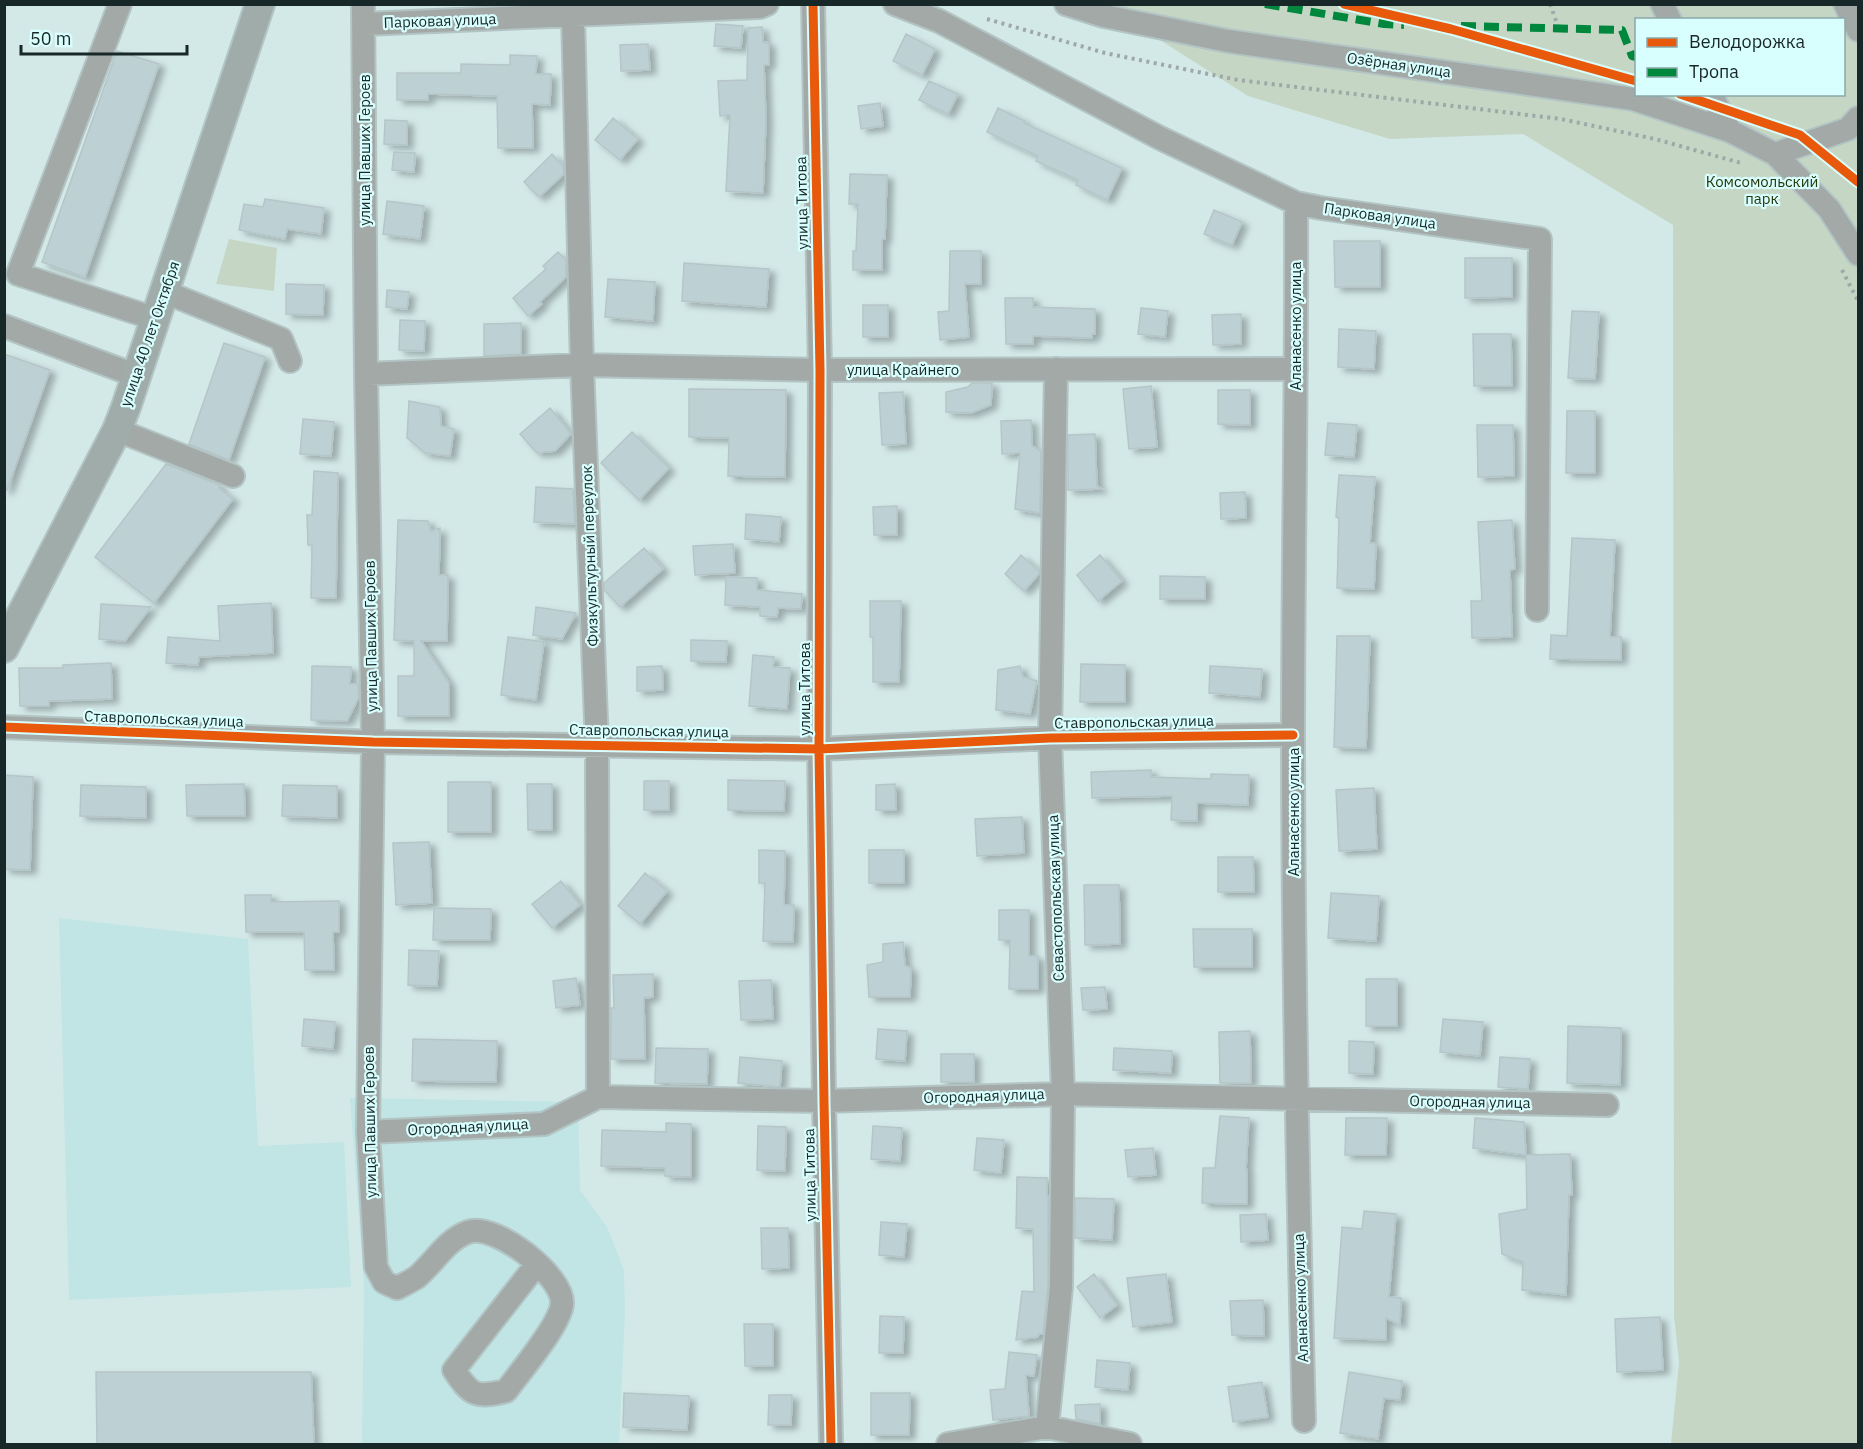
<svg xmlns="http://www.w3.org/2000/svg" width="1863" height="1449" viewBox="0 0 1863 1449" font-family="'IBM Plex Sans',sans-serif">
	<defs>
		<filter id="shadow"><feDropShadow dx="6" dy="4" stdDeviation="3" flood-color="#0004"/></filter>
	</defs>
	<rect width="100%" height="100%" fill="#d3e9e8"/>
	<path fill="#c1e4e4" d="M59,918L248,939L258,1146L344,1142L351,1287L69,1300Z
		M350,1098L578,1102L580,1190L607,1227L624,1270L625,1313L619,1444H362L364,1287Z"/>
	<path fill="#c5d7c4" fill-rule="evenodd" d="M1105,5H1858V1444H1671L1679,1362L1674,1316L1673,225L1523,134L1390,139L1248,96ZM1636,20H1844V94H1636Z
		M229,239L277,248L274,291L216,284Z"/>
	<path fill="#bdd0d4" stroke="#b6c5c8" stroke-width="1.5" filter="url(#shadow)" d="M716,24L743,26L741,48L714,46Z
		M762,27L763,42L769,43V65H764L766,120L763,193L726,191L730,115L720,116L718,81L747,80L748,28Z
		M906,34L935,49L922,75L893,61Z
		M648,44L650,70L621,71L620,45Z
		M117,51L159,64L85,277L42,262Z
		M510,55L537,56L536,74H551L550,105L532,104L533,148H498L497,96L428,94V100H397V73H461V64L510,65Z
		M929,81L958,94L948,114L919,100Z
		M880,103L883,126L861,129L858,106Z
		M998,108L1025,121L1024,123L1122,168L1107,200L1076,185L1078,180L1036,161L1038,156L987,132Z
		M613,118L638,139L620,160L595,140Z
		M385,120L407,121V145L384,144Z
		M394,152L415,153L414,172L392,170Z
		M552,154L563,166L564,174L539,197L524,182Z
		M850,174L887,175L885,239H882V270H853V251H856L858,204H849Z
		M265,199L324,208L321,234L287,229L285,239L239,230L244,204L263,207Z
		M387,201L424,206L420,239L383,234Z
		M1214,210L1242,222L1232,245L1204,234Z
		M1334,241H1380V287H1335Z
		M950,251H981V284H965L969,337L940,340L938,312L949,311Z
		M558,252L566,260V277L540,302L542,304L528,316L513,298L546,269L543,266Z
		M1465,258H1512V297L1465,298Z
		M684,263L769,269L766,307L682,301Z
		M608,279L655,282L653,321L605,317Z
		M286,284L324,285L323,315L286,314Z
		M387,290L409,292L407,309L386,307Z
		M1005,298H1033V307L1095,309V334H1092V338L1033,336V344H1006Z
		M863,305H888V337H863Z
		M1141,308L1168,311L1165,337L1138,334Z
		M1572,311L1599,312L1595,379L1568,378Z
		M1241,314V344L1213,345L1212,315Z
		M400,320L425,321L424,351L399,350Z
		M521,323V354L484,356V324Z
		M1339,329L1376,331L1374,369L1338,367Z
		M1473,334H1511L1512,386H1474Z
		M224,343L265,357L229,460L189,444Z
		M4,354L50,370L7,490H4Z
		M972,383H992L991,405L971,413L946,412V392L968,387Z
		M1151,386L1157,447L1129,449L1123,389Z
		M689,389L786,390L785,477L728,476L729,438L689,437Z
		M1218,390H1250V425L1218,424Z
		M903,392L906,444L882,445L879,393Z
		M409,401L440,407L441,426L454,429L450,456L425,453L407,438Z
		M550,408L571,434L555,451L537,453L520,434Z
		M1567,411H1595V473H1566Z
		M303,419L334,422L331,456L300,454Z
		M1031,420L1032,446L1041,451L1040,513L1015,509L1020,453L1002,454L1001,421Z
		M1328,423L1357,425L1354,457L1325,455Z
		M1477,425H1513L1514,476L1478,477Z
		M632,432L669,468L639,500L601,463Z
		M1095,434L1097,486L1102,489L1068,490V435Z
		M166,464L220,485L219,488L233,499L154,603L95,557Z
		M314,471L338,473L336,598H311L312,545H308L307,515H312Z
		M1339,475L1375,477L1370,543L1376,544L1374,589L1337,588L1339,518L1336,517Z
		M536,487L573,489L575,524L534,522Z
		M1245,492L1246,518L1221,519L1220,493Z
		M897,506V535H874L873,507Z
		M746,514L781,517L779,542L745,539Z
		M398,520L428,521L431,531L440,528L439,575H448L447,641H421L449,683V716H398V676H414V641L394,640Z
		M1512,520L1515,569L1510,570L1512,637L1472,638L1471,601H1482L1478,522Z
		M1572,538L1615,540L1610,637H1621V660L1550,659L1551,635L1567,636Z
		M733,544L735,573L695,575L693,546Z
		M644,548L663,569L620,607L604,590V583Z
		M1021,555L1039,571V574L1024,591L1005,574Z
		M1100,555L1122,581L1098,601L1077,575Z
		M1160,576L1205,577V599H1160Z
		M726,577L757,578V590L802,594L801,609L778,608L777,617L760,616V607L725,605Z
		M870,601H901L899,682H873V637H870Z
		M271,603L273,653L199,657L198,665L166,663L168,637L220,641L218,606Z
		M101,604L151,607L125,641L99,639Z
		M536,607L576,613L562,639L533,635Z
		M1337,636H1370L1366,748L1334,747Z
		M508,637L544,642L536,700L501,695Z
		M691,640L727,641L726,662L691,661Z
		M753,655L774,657L773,667L790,668L787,709L749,706Z
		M111,663L112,699L49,701V706H20L19,668H63V665Z
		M1081,664L1125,665V702H1080Z
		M312,666L351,667L350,684H358L359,697L347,721L311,720Z
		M662,666L663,690L637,691V667Z
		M1020,666L1023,677L1037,681L1030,714L996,710L998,670Z
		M1210,666L1262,669L1260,697L1209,693Z
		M1151,770V777L1211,779V774L1249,775L1248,805L1197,803V821L1171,820L1172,796L1092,798L1091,772Z
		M4,775L33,777L30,870L4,869Z
		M728,780L785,781L784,811L728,810Z
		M644,781H669V810H644Z
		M448,782H491V832H448Z
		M244,784L245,816H187L186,785Z
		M527,784H552V830H528Z
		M895,784L896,810H876V785Z
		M81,785L146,787V818L80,816Z
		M283,785L337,786V818L282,816Z
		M1374,788L1377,849L1339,851L1336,790Z
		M1022,817L1024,853L977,856L975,819Z
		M429,842L432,903L396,905L393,843Z
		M759,850L785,851L784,905H794L793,942L763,941L765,883H759Z
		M869,850H904V883H869Z
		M1218,857H1253L1254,892H1218Z
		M645,873L667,891L640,924L618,906Z
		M561,881L580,905L552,928L532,904Z
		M1084,885H1119L1120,944L1085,945Z
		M1331,893L1379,896L1376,941L1328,938Z
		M245,895H271V902L339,901V932H333L334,970H305L304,932H246Z
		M434,908L491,909L490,940H433Z
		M999,910H1029V956H1038V989H1009L1010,940H999Z
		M1193,929H1252V967H1194Z
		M903,942L905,965L911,969L910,997H869L867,965L883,962V944Z
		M409,950L439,951L437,986L408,985Z
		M653,974V997L644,998L645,1059H611V1008H614L613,975Z
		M576,978L580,1005L556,1008L553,981Z
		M1366,979H1397V1026H1366Z
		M771,980L773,1019L741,1020L739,981Z
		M1105,987L1107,1009L1083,1010L1081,988Z
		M304,1019L335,1022L333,1049L302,1046Z
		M1443,1019L1483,1022L1480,1056L1440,1052Z
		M1568,1026L1621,1028L1620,1085L1567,1083Z
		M878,1029L907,1031L905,1061L876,1059Z
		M1250,1031L1251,1083H1220L1219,1032Z
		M413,1039L497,1041L496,1082L412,1081Z
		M1349,1041L1374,1042L1373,1074L1349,1073Z
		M656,1048L708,1049L707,1084L655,1083Z
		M1114,1048L1172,1051L1171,1073L1113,1070Z
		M941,1054H974V1082H941Z
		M740,1057L782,1061L780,1087L738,1083Z
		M1500,1057L1530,1059L1528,1089L1498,1087Z
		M1220,1116L1249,1118L1246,1169H1247V1204L1202,1203L1203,1168H1215Z
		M1346,1118H1387L1386,1155H1345Z
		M1475,1118L1524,1122L1526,1155L1473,1148Z
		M666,1123L691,1124V1177L665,1176V1168L601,1166L602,1130L666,1132Z
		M758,1126L786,1127L785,1171L757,1170Z
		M873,1126L902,1128L900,1161L871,1159Z
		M977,1138L1004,1140L1001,1173L974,1170Z
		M1153,1148L1156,1175L1128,1177L1125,1150Z
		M1570,1154L1572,1195H1569L1566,1295L1522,1290L1523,1262L1502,1254L1499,1214L1527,1209L1526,1155Z
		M1017,1177L1047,1178V1196H1048V1286L1043,1334H1039L1038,1337L1016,1340L1022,1291L1034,1292L1033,1229L1016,1228Z
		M1075,1198L1114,1199L1112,1240L1075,1238Z
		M1364,1211L1396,1214L1389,1297L1401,1298L1400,1325L1386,1318V1340L1334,1338L1342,1227L1362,1229Z
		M1266,1214L1268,1240L1241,1242L1240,1215Z
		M881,1222L907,1224L904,1257L879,1255Z
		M761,1228H788L789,1268L762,1269Z
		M1094,1274L1117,1305L1100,1318L1077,1287Z
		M1166,1274L1172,1322L1133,1327L1127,1278Z
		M1263,1300L1264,1336L1232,1335L1230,1301Z
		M880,1316L904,1317L903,1353H879Z
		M1660,1317L1663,1370L1617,1372L1615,1319Z
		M744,1324H773V1366H745Z
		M1009,1352L1037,1355L1034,1376L1026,1375L1029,1416L993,1420L990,1390L1005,1389Z
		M1097,1360L1130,1363L1128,1390L1095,1387Z
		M96,1372H311L314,1444H97Z
		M1349,1372L1402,1381L1400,1400L1384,1398L1378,1439L1340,1433Z
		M1262,1382L1268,1417L1233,1422L1228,1387Z
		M624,1393L689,1396L687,1430L623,1427Z
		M871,1393H910L909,1435H871Z
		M769,1395H792L791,1425H768Z
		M1100,1404V1424L1076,1419L1075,1405Z"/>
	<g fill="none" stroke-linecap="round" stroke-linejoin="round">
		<g stroke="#b3c4c4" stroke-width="26">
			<path id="minor" d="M120,4L18,274L156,319
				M363,4L366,374L373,742L368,1132L376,1267L384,1282L397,1288C403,1285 411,1281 417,1277C434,1263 446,1240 468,1232C495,1222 564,1276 562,1304C560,1325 520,1372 506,1391C476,1398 471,1396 454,1370L537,1264
				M813,4L820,370L819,749L824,1101L831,1444
				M895,4L939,21L1160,138L1296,203L1321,208L1540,239L1537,610
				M1066,4L1104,16L1228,41L1633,99L1730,131L1775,154L1829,209L1858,254
				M1662,4L1670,20
				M1845,4L1858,30
				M573,16L582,365L597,745L598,1097
				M364,24L760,7L767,4
				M1711,94L1730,131
				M1775,154L1848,129L1858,118
				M1296,203C1297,380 1293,558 1293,735C1293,964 1298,1193 1304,1421
				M165,292L281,339L290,361
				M4,326L137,376
				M366,374L582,365L820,370L1296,369
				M117,430L233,476
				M4,727L373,742L819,749L1050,738L1293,735
				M368,1132L544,1124L598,1097L824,1101L1063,1094L1607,1105
				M1047,1427L1061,1287L1063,1094L1050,738L1056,369
				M948,1444L1047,1427L1130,1444"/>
		</g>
		<g stroke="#b3c4c4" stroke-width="32">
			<path id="major" d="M4,648L117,430L126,407L260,4"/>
		</g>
		<path stroke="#9ea8a7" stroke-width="4" stroke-dasharray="3 4.5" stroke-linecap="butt" d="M1550,4L1559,29
			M987,19L1105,53L1238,80L1561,119L1655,139L1741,163
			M1842,270L1858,301"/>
		<use href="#minor" stroke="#a2a9a7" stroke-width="22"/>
		<use href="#major" stroke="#a0aca9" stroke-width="28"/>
		<path stroke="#00873e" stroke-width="8" stroke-dasharray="15 8" stroke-linecap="butt" d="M1265,4L1384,24L1404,25
			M1461,26L1622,30L1632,56L1636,57"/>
		<g stroke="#d8fefe" stroke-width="13">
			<path id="cycleway" d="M813,4L820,370L819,749L824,1101L831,1444
				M1344,4L1451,29L1636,81
				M1680,94L1800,135L1858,182
				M4,727L373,742L819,749L1050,738L1293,735"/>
		</g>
		<use href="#cycleway" stroke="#e8590c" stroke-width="9"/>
	</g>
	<g text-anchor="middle" stroke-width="4.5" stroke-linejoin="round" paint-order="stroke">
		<g font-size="15" fill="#182727" stroke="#d8fefe">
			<text transform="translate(440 21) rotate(-2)" y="5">Парковая улица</text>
			<text transform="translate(1399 65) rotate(8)" y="5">Озёрная улица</text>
			<text transform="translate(365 150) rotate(-90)" y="5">улица Павших Героев</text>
			<text transform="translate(802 203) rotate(-91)" y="5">улица Титова</text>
			<text transform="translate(1380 216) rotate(8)" y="5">Парковая улица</text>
			<text transform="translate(1296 326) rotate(-90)" y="5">Аланасенко улица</text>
			<text transform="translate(150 334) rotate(-71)" y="5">улица 40 лет Октября</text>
			<text x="903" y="375">улица Крайнего</text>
			<text transform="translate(590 556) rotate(-92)" y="5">Физкультурный переулок</text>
			<text transform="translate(371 636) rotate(-91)" y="5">улица Павших Героев</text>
			<text transform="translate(805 689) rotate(-90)" y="5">улица Титова</text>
			<text transform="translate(164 719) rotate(2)" y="5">Ставропольская улица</text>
			<text transform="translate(1134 722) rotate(-1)" y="5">Ставропольская улица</text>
			<text transform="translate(649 731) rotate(1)" y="5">Ставропольская улица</text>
			<text transform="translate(1294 812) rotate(-90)" y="5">Аланасенко улица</text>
			<text transform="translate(1056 898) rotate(-92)" y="5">Севастопольская улица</text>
			<text transform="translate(984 1096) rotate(-2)" y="5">Огородная улица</text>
			<text transform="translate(1470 1102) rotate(1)" y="5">Огородная улица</text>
			<text transform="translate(370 1122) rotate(-91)" y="5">улица Павших Героев</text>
			<text transform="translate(468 1127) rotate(-3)" y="5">Огородная улица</text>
			<text transform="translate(810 1175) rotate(-91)" y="5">улица Титова</text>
			<text transform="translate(1301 1298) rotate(-92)" y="5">Аланасенко улица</text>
		</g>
		<g font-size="15" fill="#27370a" stroke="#d8fefe">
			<text x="1762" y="187">Комсомольский<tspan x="1762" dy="17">парк</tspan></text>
		</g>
	</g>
	<rect width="1863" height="1449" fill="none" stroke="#182727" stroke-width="12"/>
	<rect x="1635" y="18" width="210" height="78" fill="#d8fefe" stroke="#8ba8a8" stroke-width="1.5"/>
	<rect x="1647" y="38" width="30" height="9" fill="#e8590c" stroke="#8ba8a8" stroke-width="1.5"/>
	<text x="1689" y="48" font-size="18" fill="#182727">Велодорожка</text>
	<rect x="1647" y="68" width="30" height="9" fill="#00873e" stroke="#8ba8a8" stroke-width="1.5"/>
	<text x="1689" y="78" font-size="18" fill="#182727">Тропа</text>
	<path d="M21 45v9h166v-9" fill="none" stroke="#182727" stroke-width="3"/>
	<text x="30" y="45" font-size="18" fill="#182727" stroke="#d8fefe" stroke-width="4.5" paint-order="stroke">50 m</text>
</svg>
